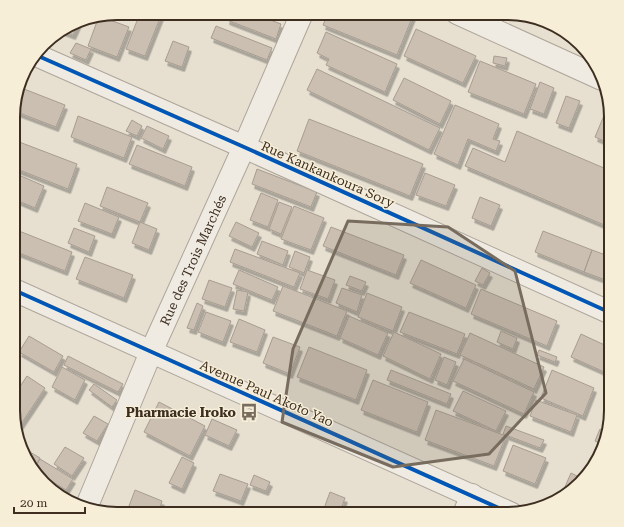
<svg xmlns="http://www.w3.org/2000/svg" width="624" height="527" viewBox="0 0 624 527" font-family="'Roboto Serif',serif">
	<defs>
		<filter id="shadow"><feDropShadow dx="2.5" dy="4.5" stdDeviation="0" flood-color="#0004"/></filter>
	</defs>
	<rect width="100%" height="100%" fill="#e7e0d1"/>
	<path fill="#cbbfb2" stroke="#a89c90" filter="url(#shadow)" d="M140,13H162L145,56L126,49Z
		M229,13H252L281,24L276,39L227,20Z
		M328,13H414L397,55L323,25Z
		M99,16L129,27L117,57L88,46Z
		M79,22L73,35L62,31Z
		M216,26L272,48L267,60L211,38Z
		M416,29L476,56L463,83L404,56Z
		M326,32L397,64L385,92L326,65L329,59L317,53Z
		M173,41L189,47L182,67L165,61Z
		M76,43L91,49L86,60L70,53Z
		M494,56L507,58L505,66L493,63Z
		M480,61L536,84L524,114L468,92Z
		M317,69L440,128L429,150L307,90Z
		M404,78L451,101L440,124L393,100Z
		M540,82L554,88L544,114L530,109Z
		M19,87L65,105L56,127L14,111V104Z
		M566,96L580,101L569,128L556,123Z
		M455,105L499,124L493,139L500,141L496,151L468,139L458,165L434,154Z
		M605,113L611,116V144L595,137Z
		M78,116L132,137L124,158L71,137Z
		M309,119L423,164L410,196L297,151Z
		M132,120L142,126L137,136L126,131Z
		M147,126L169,136L163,149L141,138Z
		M517,131L611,171V224L609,227L465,166L473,148L505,162Z
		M14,140L77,164L68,189L14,168Z
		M137,145L192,167L185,186L129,164Z
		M257,169L317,192L311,207L252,184Z
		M14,173L44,186L35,208L14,199Z
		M425,173L455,185L446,206L416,195Z
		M107,187L148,203L140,222L100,206Z
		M261,193L278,200L268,227L250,220Z
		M480,197L500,205L491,226L472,218Z
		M279,202L292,207L281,234L269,229Z
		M85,203L119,217L112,234L78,221Z
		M294,206L324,218L311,250L281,239Z
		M140,222L157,229L149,250L132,243Z
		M236,222L259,233L252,247L229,236Z
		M331,227L404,255L396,275L323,246Z
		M74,228L95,236L89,252L68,243Z
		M14,229L72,252L65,271L14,251Z
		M543,231L592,250L584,272L535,252Z
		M262,241L288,251L283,265L257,254Z
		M235,249L300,273L294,287L230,262Z
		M592,250L611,257V282L584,272Z
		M295,251L310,257L304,273L289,267Z
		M85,257L133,275L124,298L76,279Z
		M421,260L476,285L466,308L410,283Z
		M482,268L490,273L483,285L475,281Z
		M239,270L278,287L272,300L233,284Z
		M307,270L335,280L328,299L300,289Z
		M350,276L366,282L362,291L346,285Z
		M209,280L232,288L225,307L202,299Z
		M283,286L347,311L337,336L273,311Z
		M342,288L362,295L357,312L336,303Z
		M481,289L557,321L547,346L471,314Z
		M237,290L248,292L244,311L233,309Z
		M367,293L402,307L393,331L358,317Z
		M197,303L203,306L194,330L187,328Z
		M206,312L231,321L223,342L198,332Z
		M409,312L465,334L457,354L400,332Z
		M349,316L388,333L378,355L340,338Z
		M239,319L265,330L257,352L230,342Z
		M501,331L517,338L513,349L497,342Z
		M394,332L441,354L430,379L383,356Z
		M470,333L544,367L534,389L460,355Z
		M581,334L611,348V375L571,357Z
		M29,336L63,356L54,372L19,352Z
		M273,337L300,347L290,374L263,363Z
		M309,347L367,370L356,400L297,377Z
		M539,350L557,357L555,362L537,355Z
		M68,356L123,384L118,392L64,365Z
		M444,357L456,362L447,385L435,380Z
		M464,359L534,392L524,414L453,381Z
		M62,367L85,380L75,400L52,387Z
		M391,370L451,394L447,404L387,380Z
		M552,370L594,388L583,416L541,398Z
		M27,376L45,388L19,427L15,425L13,417V397Z
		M373,380L428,402L417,432L361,410Z
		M94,384L117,400L112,407L89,390Z
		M463,391L506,411L496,431L453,411Z
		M536,400L577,415L571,432L530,416Z
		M159,402L205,426L190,456L144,432Z
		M436,410L506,436L494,466L425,440Z
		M94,416L108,424L97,441L83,433Z
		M212,419L237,430L229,446L205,435Z
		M506,426L544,440L540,448L503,434Z
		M600,429L607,432L604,445L595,441Z
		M513,445L546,458L535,484L503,471Z
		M20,446L40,458L34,469L21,450Z
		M65,447L84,458L72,476L54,464Z
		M182,457L194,463L182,489L169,483Z
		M40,459L73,479L66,490L35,471L34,469Z
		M571,473L583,479L580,484L563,496H561Z
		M220,474L248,484L241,501L213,491Z
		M254,475L270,482L266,491L250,485Z
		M135,490L162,501L158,514H151L129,506Z
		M330,492L345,498L339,514H322Z
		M235,507L247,512L246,514H232Z
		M351,507L370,514H348Z"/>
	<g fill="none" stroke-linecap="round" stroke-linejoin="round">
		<g stroke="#ada599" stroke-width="24">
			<g id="minor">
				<path d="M457,13L602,79"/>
				<path d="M36,55L244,147L611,313"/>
				<path d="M14,290L512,514"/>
				<path id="s1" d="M86,508L151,352L244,147L302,13"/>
				<path d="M464,514L472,495"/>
			</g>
		</g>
		<use href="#minor" stroke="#efebe3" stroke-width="22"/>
		<g stroke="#f7eed8" stroke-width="6">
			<path id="cycleway" d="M36,55L244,147L611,313
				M14,290L512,514"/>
		</g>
		<use href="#cycleway" stroke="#0057b8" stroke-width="4"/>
	</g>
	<path fill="#786c5e" fill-opacity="0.2" stroke="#786c5e" stroke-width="3" stroke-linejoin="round" d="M348,221L448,227L515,271L546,393L489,454L393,467L282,422L293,349Z"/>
	<defs>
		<g id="bus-bare" transform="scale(1.38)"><path d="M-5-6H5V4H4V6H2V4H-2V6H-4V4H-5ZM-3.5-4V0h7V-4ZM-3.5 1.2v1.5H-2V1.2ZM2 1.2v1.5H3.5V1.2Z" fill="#786c5e" stroke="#f7eed8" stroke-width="2.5" paint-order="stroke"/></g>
	</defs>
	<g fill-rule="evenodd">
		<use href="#bus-bare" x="249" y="412"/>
	</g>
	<g text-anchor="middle" stroke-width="3" stroke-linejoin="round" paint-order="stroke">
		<g font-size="13" fill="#3d2e20" stroke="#f7eed8">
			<text transform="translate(328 174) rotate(24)" y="5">Rue Kankankoura Sory</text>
			<text dy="5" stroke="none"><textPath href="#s1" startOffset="270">Rue des Trois Marchés</textPath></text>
			<text transform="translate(267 393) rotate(24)" y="5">Avenue Paul Akoto Yao</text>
		</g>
		<g font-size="13" font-weight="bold" fill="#3d2e20" stroke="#f7eed8" text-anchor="end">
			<text x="236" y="417">Pharmacie Iroko</text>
		</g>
	</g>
	<path d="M0 0H624V527H0ZM117 20H507A97 97 0 0 1 604 117V410A97 97 0 0 1 507 507H117A97 97 0 0 1 20 410V117A97 97 0 0 1 117 20Z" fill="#f7eed8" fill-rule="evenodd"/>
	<path fill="none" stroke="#3d2e20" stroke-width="2" d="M117 20H507A97 97 0 0 1 604 117V410A97 97 0 0 1 507 507H117A97 97 0 0 1 20 410V117A97 97 0 0 1 117 20Z"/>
	<path d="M14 507v6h71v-6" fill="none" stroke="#3d2e20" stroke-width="2"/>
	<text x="20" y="507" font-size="12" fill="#3d2e20" stroke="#f7eed8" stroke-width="3" paint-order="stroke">20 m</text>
</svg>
